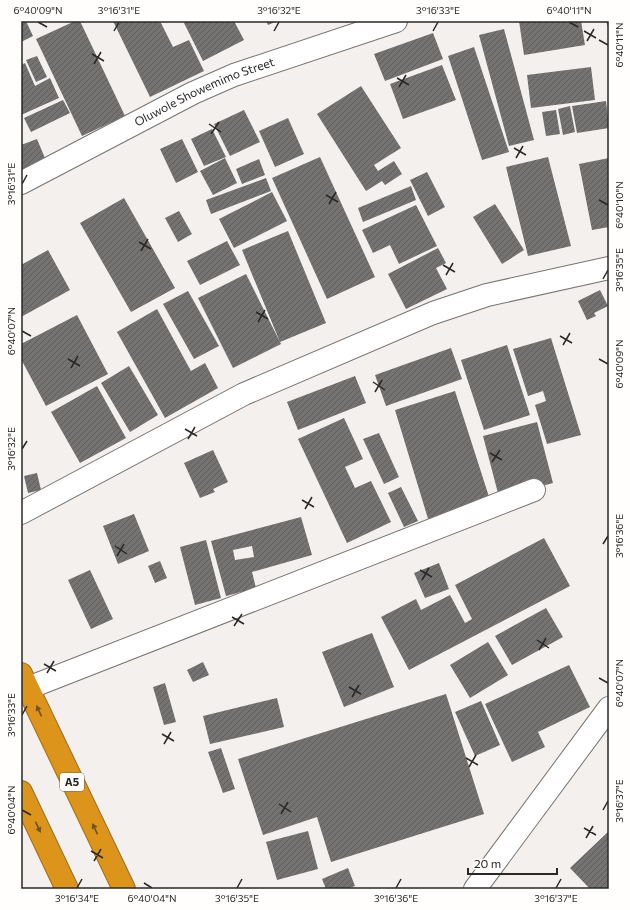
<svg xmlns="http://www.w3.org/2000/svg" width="630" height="910" viewBox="0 0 630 910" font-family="Commissioner,sans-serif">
	<defs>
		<pattern id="building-hatch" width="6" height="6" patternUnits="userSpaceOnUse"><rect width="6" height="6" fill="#757371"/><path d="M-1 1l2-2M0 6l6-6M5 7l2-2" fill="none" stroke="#605e5d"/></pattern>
	</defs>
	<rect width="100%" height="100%" fill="#f3f0ed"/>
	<path fill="url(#building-hatch)" fill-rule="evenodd" d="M21,21H26L33,36L21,42Z
		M75,21H80L125,116L82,136L36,39Z
		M113,21H160L173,47L189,40L204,71L150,97Z
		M183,21H234L244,40L203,61Z
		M266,21H277L268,25Z
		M519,21H581L585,45L524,55Z
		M606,21H609V30Z
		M504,29L534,140L509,146L479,35Z
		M433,33L443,59L385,81L374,54Z
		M474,47L509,152L482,160L448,56Z
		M37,56L47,77L36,82L26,60Z
		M25,63L35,86L50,78L59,98L21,115V65Z
		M442,65L456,100L403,119L390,84Z
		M591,67L595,100L531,108L527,75Z
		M361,86L401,148L374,165L378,171L394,161L402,174L385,185L382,181L366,191L317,114Z
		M63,100L70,113L31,132L24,118Z
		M606,101L609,128L577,133L572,106Z
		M570,106L575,132L563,135L558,109Z
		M244,110L260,142L230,156L214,124Z
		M556,110L560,134L546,136L542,112Z
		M288,118L304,154L275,167L259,131Z
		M212,129L226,157L204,166L191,139Z
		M37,139L47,163L21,175V145Z
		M182,139L198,172L176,183L160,149Z
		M320,157L375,277L327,299L272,178Z
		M548,157L571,246L528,256L506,167Z
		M225,158L237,183L213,195L200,171Z
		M609,158V227L592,230L579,164Z
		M259,159L265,175L242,184L236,169Z
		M427,172L445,207L428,216L410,180Z
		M266,178L271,191L211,214L206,200Z
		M411,186L416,200L363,222L358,208Z
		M272,192L287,221L234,248L219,219Z
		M124,198L175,288L131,312L80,223Z
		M495,204L524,250L502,264L473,217Z
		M416,205L437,246L399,264L390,245L373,253L362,230Z
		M179,211L192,234L178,242L165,218Z
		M288,231L326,323L280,342L242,250Z
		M227,241L240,265L200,285L187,261Z
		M438,248L446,263L436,268L447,289L406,309L388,274Z
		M48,250L70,290L21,317V265Z
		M246,274L281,344L233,368L198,298Z
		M600,290L608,306L594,313L596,316L587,320L578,301Z
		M188,291L219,346L194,359L163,304Z
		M157,309L191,371L205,363L218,388L165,418L117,332Z
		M77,315L108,374L46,406L21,359V344Z
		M551,338L581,435L547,444L535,405L546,401L543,391L528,396L513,349Z
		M507,345L530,415L484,430L461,360Z
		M451,348L462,379L386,406L375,375Z
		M129,366L158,415L130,432L101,383Z
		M355,376L366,403L298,430L287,402Z
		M97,386L126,438L80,463L51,412Z
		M455,391L491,503L429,522L395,410Z
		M344,418L363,459L345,467L355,488L371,481L391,522L347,543L298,439Z
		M537,422L553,483L499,497L483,436Z
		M379,433L399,477L384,484L363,439Z
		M213,450L228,482L213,489L215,492L200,498L184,463Z
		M37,473L41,490L28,493L24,476Z
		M401,487L418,521L404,527L388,493Z
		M134,514L149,551L118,564L103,526Z
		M301,517L312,555L252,572L256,588L226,596L211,541ZM252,546L254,557L235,560L233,550Z
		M544,538L570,586L409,670L381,617L416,599L421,610L450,595L465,623L472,619L455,585Z
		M206,540L221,598L195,605L180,547Z
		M160,561L167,578L155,583L148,566Z
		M439,563L449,589L425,598L414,573Z
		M90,570L113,619L91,629L68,580Z
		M546,608L563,637L512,665L495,636Z
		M372,633L394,687L344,707L322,652Z
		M488,642L508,675L470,698L450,665Z
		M203,662L209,675L193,682L187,670Z
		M569,665L590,707L538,732L545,747L512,762L485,704Z
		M165,683L176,722L164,725L153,687Z
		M446,694L484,814L331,862L317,817L263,835L238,759Z
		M277,698L284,727L210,744L203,716Z
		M481,701L500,745L475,756L455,712Z
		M221,748L235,789L223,793L208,752Z
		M308,831L318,869L277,880L266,842Z
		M609,831V889H590L570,868Z
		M348,868L355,886L347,889H326L322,879Z"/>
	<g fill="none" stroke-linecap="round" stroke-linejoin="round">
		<g stroke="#777472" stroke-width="24">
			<g id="minor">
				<path id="s1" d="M21,183L193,93L234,75L396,21"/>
				<path d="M21,513L244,394L433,313L487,295L609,268"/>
				<path d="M28,688L534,490"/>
				<path d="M475,889L609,708"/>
			</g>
		</g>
		<g stroke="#9d6e1f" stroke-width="24">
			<path id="highway" d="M21,674L124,889
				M21,792L67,889"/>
		</g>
		<use href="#minor" stroke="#fff" stroke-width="22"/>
		<use href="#highway" stroke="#dc941b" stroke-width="22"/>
	</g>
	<defs><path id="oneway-solid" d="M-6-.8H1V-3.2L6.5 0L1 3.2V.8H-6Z"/></defs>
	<g fill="#715322">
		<use href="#oneway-solid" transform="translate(39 711) rotate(-115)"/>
		<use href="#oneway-solid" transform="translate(38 827) rotate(65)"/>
		<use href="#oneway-solid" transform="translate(95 829) rotate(-115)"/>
	</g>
	<path fill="none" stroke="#292827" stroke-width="1.5" d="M38,22L47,27M569,22L578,27M114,31L119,22M274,31L279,22M433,31L438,22M584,31L596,38M599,40L608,45M587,41L594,29M92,54L104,61M94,64L101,52M397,78L409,85M399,87L406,75M209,124L221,132M211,134L219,122M514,148L526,155M516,158L523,146M22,184L27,175M326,195L338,202M599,200L608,205M329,204L336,192M139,242L151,249M141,251L148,239M443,265L455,272M446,275L453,263M603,279L608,270M256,312L268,319M258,322L265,310M22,331L31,336M560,336L572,343M563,345L570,333M68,359L80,366M599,359L608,364M71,368L78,356M373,382L385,390M375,392L382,380M185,429L197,436M188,439L195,427M22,449L27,441M490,453L502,460M492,462L500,450M302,500L314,507M305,509L312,497M603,544L608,536M115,546L127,554M117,556L124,544M420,570L432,577M422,580L429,568M232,617L244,624M234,626L242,614M537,640L549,648M539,650L546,638M44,664L56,671M47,673L54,661M599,678L608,683M349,687L361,694M352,697L359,685M22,715L27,706M162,734L174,741M164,744L171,732M466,758L478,765M469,767L476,755M279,804L291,812M22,810L31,815M603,810L608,801M281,814L288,802M584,828L596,835M586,838L593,826M91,851L103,858M94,861L101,849M144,883L152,888M77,888L82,879M237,888L242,879M396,888L401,879M556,888L561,879"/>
	<g text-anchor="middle" stroke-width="4" stroke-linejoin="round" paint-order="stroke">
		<rect fill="#fffefc" stroke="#696867" stroke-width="1" x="60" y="773" width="24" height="18" rx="3"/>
		<g font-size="11" font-weight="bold" fill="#292827">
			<text x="72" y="786">A5</text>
		</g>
		<g font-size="12" fill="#292827" stroke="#fffefc">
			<text dy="4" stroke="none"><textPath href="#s1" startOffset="205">Oluwole Showemimo Street</textPath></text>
		</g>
	</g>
	<rect width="630" height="910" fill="none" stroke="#fffefc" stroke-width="44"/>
	<path d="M468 868v6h89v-6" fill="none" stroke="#292827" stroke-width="2"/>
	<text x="474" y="868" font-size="12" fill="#292827" stroke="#fffefc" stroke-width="3" paint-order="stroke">20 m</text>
	<rect x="22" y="22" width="586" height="866" fill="none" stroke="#292827" stroke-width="1.5"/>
	<g font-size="10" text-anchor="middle" fill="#292827">
		<text x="38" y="14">6°40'09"N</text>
		<text x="119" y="14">3°16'31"E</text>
		<text x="279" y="14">3°16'32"E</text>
		<text x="438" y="14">3°16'33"E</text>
		<text x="569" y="14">6°40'11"N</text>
		<text transform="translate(619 45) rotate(-90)" y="4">6°40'11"N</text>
		<text transform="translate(11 184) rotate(-90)" y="4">3°16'31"E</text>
		<text transform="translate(619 205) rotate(-90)" y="4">6°40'10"N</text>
		<text transform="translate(619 270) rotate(-90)" y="4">3°16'35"E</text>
		<text transform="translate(11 331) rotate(-90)" y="4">6°40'07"N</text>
		<text transform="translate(619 364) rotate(-90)" y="4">6°40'09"N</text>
		<text transform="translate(11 449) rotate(-90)" y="4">3°16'32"E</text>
		<text transform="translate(619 536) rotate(-90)" y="4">3°16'36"E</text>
		<text transform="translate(619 683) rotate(-90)" y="4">6°40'07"N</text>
		<text transform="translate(11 715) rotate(-90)" y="4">3°16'33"E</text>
		<text transform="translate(619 801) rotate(-90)" y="4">3°16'37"E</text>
		<text transform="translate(11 810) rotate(-90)" y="4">6°40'04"N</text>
		<text x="77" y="902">3°16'34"E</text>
		<text x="152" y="902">6°40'04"N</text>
		<text x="237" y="902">3°16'35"E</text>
		<text x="396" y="902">3°16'36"E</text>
		<text x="556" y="902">3°16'37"E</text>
	</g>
</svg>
